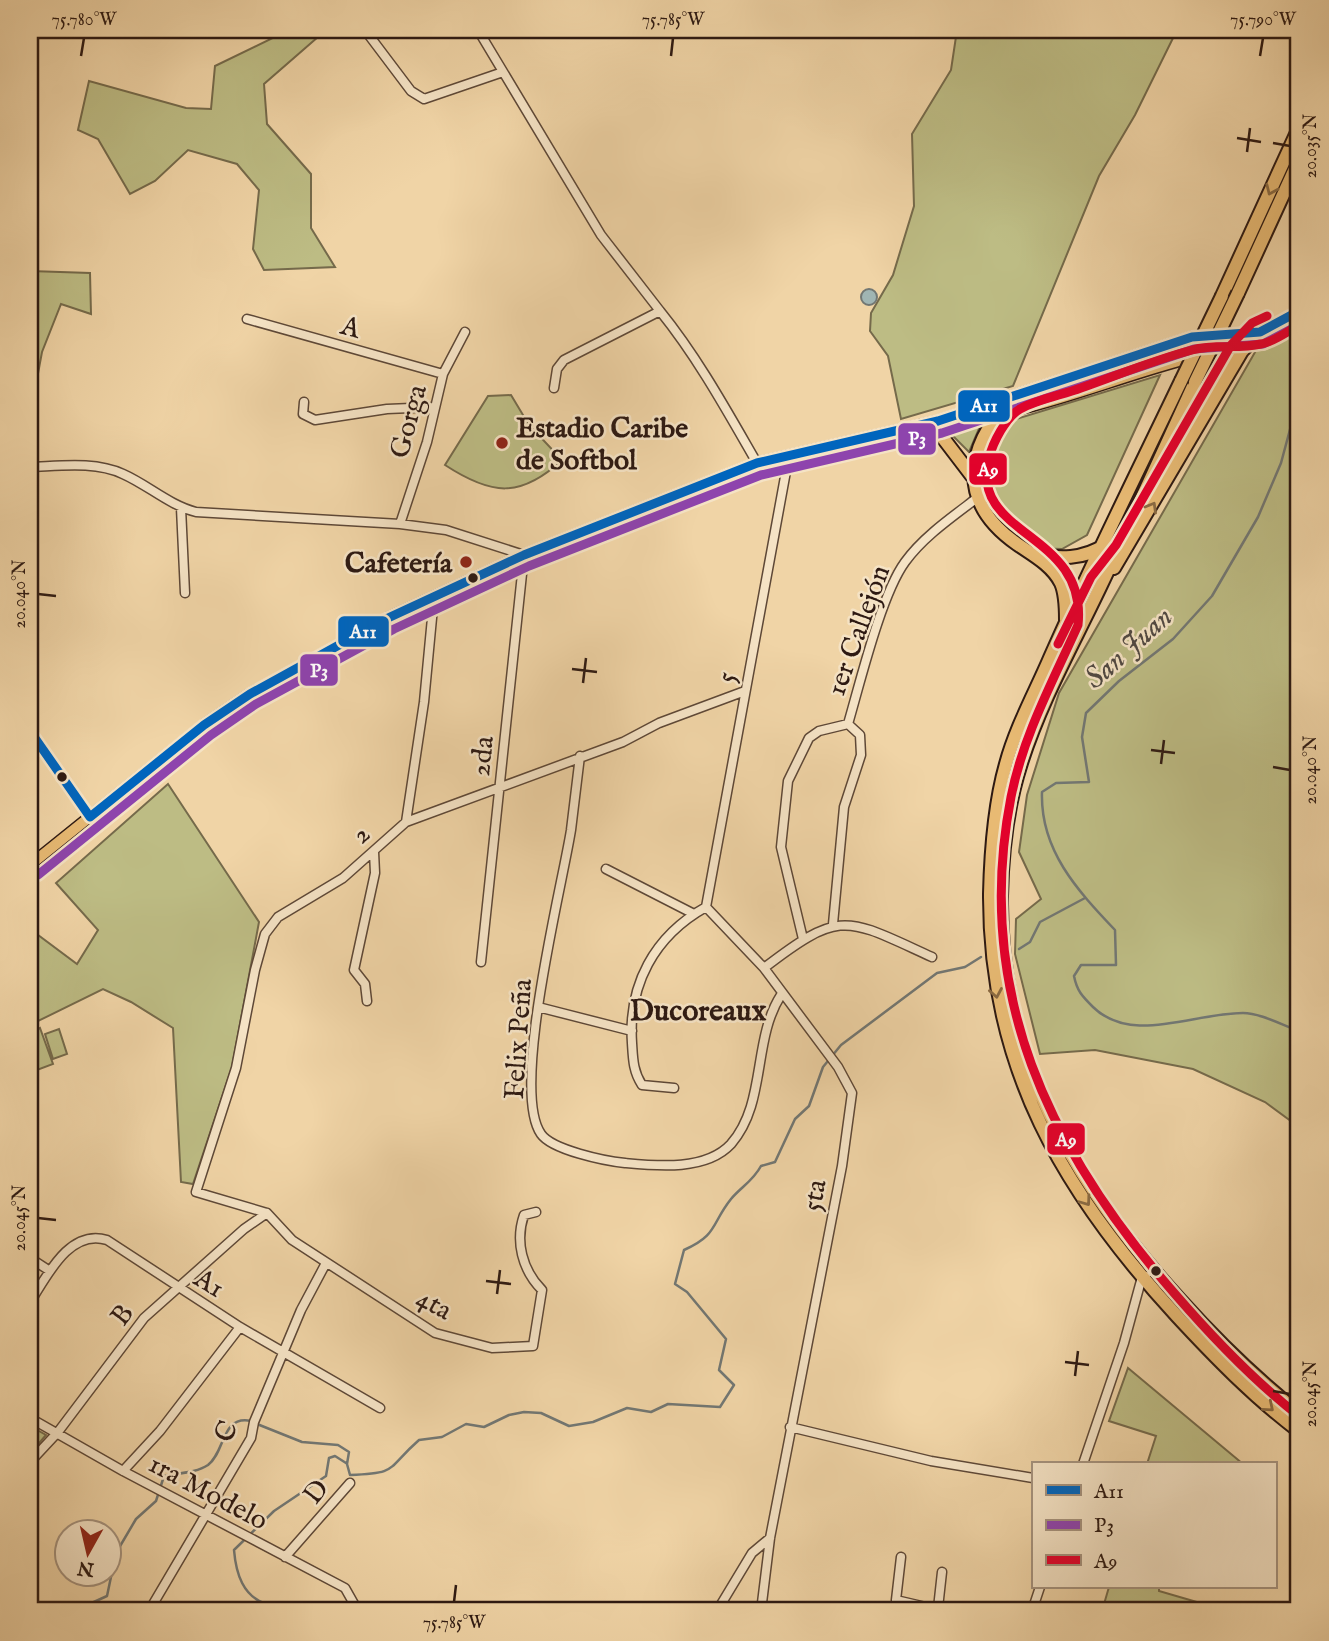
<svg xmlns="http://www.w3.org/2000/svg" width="1329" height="1641" viewBox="0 0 1329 1641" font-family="'IM FELL English',serif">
	<rect width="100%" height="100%" fill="#f0d4a6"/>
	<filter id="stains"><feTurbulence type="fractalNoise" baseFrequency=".00286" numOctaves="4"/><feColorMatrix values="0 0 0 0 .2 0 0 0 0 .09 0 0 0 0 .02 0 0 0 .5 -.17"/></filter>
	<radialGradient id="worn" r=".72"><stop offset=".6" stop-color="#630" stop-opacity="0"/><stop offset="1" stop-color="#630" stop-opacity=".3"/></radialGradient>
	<path fill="#bdbc84" stroke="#756a4b" stroke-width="2" d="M289,30H326L264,84L267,124L311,174V228L335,267L264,270L253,249L259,190L237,164L188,150L155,181L130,194L98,139L78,130L89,81L186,108L211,109L215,66Z
		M957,30H1177L1135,115L1099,176L1013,386L901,419L888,356L870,331L871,313L893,275L914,206L912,134L951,70Z
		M30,271L90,273L91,314L61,304L42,352L37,379L32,380Z
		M1299,327V1127L1265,1102L1193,1069L1095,1050L1040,1054L1015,954L1016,919L1041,899L1019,852L1027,795L1059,693L1262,340Z
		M1160,375L1087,535L1062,549L1033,548L1012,534L990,508L980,482L987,451L1016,419Z
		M511,395L529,425L562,460C520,499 491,495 445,465L488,396Z
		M981,424L969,452L950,433Z
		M168,784L259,922L232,1067L193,1184L181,1182L173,1028L131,1002L103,989L30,1025V929L77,964L98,930L56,883Z
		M40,1028L53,1064L37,1070L30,1052V1033Z
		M59,1029L67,1054L53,1059L45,1034Z
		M1128,1368L1243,1464H1147L1156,1436L1109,1421Z
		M30,1426L46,1435L30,1454Z
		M1109,1587H1159V1591L1207,1605L1205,1611H1102Z"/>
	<path fill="#a0b5b3" stroke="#727773" stroke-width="2" d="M861 297a8 8 0 1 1 16 0a8 8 0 1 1-16 0Z"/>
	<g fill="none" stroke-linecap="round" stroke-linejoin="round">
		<path stroke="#727773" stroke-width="2.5" d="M1299,248V253
			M1299,396L1281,463L1258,517L1212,596L1173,639L1119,681L1086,713L1082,737L1089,782L1056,783L1042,792C1040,850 1077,890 1115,930L1116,965H1081L1074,976C1077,991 1082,996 1093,1007C1132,1045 1193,1013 1243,1013C1260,1013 1282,1025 1299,1031
			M1019,949L1030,942L1040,922L1085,898
			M257,1424L302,1442L338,1445L349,1452L347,1464L350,1475C399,1473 385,1470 419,1440L442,1437L466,1424L484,1427L509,1415L524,1412L541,1413L569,1426L593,1422L627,1408L651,1412L668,1404L720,1407L734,1385L719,1370L726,1339L687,1292L675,1284L684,1250C718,1235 711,1224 731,1199C741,1187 753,1181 761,1166L775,1162L795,1119L809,1106L823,1067L841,1045L937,973L965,967L981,957
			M74,1611L107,1596L116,1553L136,1519L156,1501L164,1476C178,1473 196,1473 208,1465C226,1451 221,1415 251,1421
			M270,1611L266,1604C243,1596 236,1574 234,1550L274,1511L326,1476L329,1458L335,1456L346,1463"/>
		<g stroke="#5e4837" stroke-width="11">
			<path id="minor" d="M365,30L411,91L424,99L503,72
				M478,30L601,235L660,311L564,360L557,369L554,388
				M660,311C698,358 727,411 757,463
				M247,319L443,374
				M304,402L303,414L315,420L387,409L435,407
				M30,467C60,466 95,461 123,474C148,485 169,505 196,512L400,524L446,530L524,555L481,962
				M181,508L185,593
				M400,524L427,442L443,374L465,332
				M848,724C860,683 881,595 905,562C923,537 952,517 977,498
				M30,731L90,817
				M580,756C577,781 574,806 571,830C562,887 510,1090 541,1134C552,1150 605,1161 625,1163C657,1166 706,1171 731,1144C767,1103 752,1040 781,995
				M406,822L424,702L434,597
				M606,869L694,914
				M706,907L764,968L838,1067L852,1093L842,1166L770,1538L761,1611
				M706,907L789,455
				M833,924L844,807L861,755L860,735L848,724
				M803,939L781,847L788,781L809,738L819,731L848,724
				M764,968C842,908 846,918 932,957
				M367,1001L365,984L354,970L375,873L374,852
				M538,1007L632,1031
				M674,1088L642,1085C633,1071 633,1059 632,1043C628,985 654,936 706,907
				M536,1212L524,1215C515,1241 522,1270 542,1290L533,1346L492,1348L435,1333L292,1240L267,1213L196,1192L236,1068L255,970L265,934L278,917L343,878L406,822L623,742L659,723L745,691
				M30,1258L50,1271
				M34,1296C50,1270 72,1229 107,1240L240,1327L380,1408
				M30,1418L123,1471L345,1588L358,1611
				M790,1427L931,1461L1033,1478
				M30,1462L58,1432L144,1318L244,1229L267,1213
				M1083,1464L1124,1343L1142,1277L1146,1276
				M123,1471L160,1431L240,1327
				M285,1557L350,1483
				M901,1557L896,1600L943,1611
				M30,1606L38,1611
				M938,1608L942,1572
				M149,1611L251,1438L254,1422L301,1310L326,1263
				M717,1611L752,1553L770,1538
				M1032,1611L1040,1587"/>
		</g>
		<g stroke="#2d1912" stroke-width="13">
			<path id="major" d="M958,419C1022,414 1083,390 1145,371C1195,355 1256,343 1299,311
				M30,865L204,725L250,694L388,618L524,555L757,463L938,421L1192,337L1260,332"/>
		</g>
		<g stroke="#2d1912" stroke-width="16">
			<path id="highway" d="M1238,293L1299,160
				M1222,296L1299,128
				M1181,381C1137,473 1091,565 1050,658C1035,693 1016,727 1006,764C994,806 991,851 990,894C989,1067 1063,1192 1177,1316C1215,1357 1254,1397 1299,1431
				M1195,382C1164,450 1133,518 1101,585C1073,644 1041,701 1021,763C1007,806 1002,851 1001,896C999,1058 1074,1184 1180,1300C1217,1341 1256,1379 1299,1413
				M1011,399C965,448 957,502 1017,544C1033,555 1052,565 1061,583C1066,594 1066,608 1066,620
				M922,426L943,438L972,476
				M1035,553C1058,560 1084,559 1105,545
				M1114,568L1242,351L1260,332"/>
		</g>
		<use href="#minor" stroke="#f5e3c5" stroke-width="8"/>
		<use href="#major" stroke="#e8ba73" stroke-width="10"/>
		<use href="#highway" stroke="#e8ba73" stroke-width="12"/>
		<g stroke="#2d1912" stroke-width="16" stroke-linecap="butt">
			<path id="highway-bridge" d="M1181,381L1222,296
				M1195,382L1238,293"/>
		</g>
		<use href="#highway-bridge" stroke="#e8ba73" stroke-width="12"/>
		<g stroke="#f5e3c5" stroke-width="14">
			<path id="bus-1" d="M30,731L90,817
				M90,817L204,725L250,694L388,618L524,555L757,463L938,421L1192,337L1260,332L1299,311"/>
		</g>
		<g stroke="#f5e3c5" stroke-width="14">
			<path id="bus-2" d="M38,875L211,735L256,704L394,629L529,566L761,475L942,433L1194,349L1263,344L1299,325"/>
		</g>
		<g stroke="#f5e3c5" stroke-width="14">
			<path id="bus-3" d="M1299,325C1288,331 1274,342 1261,344C1239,349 1214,344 1192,350C1154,360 1118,375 1081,388C1062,395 1038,399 1020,409C1006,417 993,442 989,458C968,537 1088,531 1078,625C1053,681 1023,736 1011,797C973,992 1049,1150 1175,1294C1213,1338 1253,1380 1299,1416
				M1058,644L1091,577L1116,545L1231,345L1252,323L1267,316"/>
		</g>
		<use href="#bus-1" stroke="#0065bd" stroke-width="9"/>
		<use href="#bus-2" stroke="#8e44ad" stroke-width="9"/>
		<use href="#bus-3" stroke="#e4002b" stroke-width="9"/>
	</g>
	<defs><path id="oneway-chevron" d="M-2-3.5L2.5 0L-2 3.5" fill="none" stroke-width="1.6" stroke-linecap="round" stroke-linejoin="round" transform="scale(1.75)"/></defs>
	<g stroke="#8a6a42">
		<use href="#oneway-chevron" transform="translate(1271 190) rotate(114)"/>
		<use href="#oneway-chevron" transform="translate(1152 507) rotate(-60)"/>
		<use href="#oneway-chevron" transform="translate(996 993) rotate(80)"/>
		<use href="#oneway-chevron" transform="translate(1086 1201) rotate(54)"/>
		<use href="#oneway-chevron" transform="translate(1269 1407) rotate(40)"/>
	</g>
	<path fill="none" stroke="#2d1912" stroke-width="2.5" d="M81,56L84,38M671,56L673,38M1260,56L1263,38M1237,138L1261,142M1273,143L1290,146M1247,152L1250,128M38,594L56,596M572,669L597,672M583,683L586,658M1151,750L1175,753M1161,764L1164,740M1273,767L1290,770M38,1218L56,1220M486,1281L511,1284M497,1294L500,1270M1065,1362L1089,1365M1075,1376L1078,1351M1273,1391L1290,1394M454,1602L456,1585"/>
	<g fill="#8f2418" stroke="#f5e3c5" stroke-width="2.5">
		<circle cx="502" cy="443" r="7"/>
		<circle cx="466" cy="562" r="7"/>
	</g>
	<g fill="#2d1912" stroke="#f5e3c5" stroke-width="2.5">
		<circle cx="473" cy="578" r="6"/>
		<circle cx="62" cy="777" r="6"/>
		<circle cx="1156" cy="1271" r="6"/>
	</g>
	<g text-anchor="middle" stroke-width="5" stroke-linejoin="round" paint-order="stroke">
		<g font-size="28" fill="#2d1912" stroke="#f5e3c5">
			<text transform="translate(351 326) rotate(16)" y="10">A</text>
			<text transform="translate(407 421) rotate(-75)" y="10">Gorga</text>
			<text transform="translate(857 630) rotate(-70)" y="10">1er Callejón</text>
			<text transform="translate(725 677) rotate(-78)" y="10">5</text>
			<text transform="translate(481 756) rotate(-84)" y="10">2da</text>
			<text transform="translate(360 833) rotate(-41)" y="10">2</text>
			<text transform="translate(517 1039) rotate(-86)" y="10">Felix Peña</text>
			<text transform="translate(813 1195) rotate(-79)" y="10">5ta</text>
			<text transform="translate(210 1282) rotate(32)" y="10">A1</text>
			<text transform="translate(435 1303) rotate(29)" y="10">4ta</text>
			<text transform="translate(121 1314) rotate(-52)" y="10">B</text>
			<text transform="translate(225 1431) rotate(-65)" y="10">C</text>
			<text transform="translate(209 1491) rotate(28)" y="10">1ra Modelo</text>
			<text transform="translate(315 1491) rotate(-51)" y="10">D</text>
		</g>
		<g font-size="28" font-weight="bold" fill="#2d1912" stroke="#f5e3c5" text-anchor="start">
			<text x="516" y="437">Estadio Caribe<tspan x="516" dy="32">de Softbol</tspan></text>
			<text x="452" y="572" text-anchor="end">Cafetería</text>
		</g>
		<g font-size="30" font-style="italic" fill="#504842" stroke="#f5e3c5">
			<text transform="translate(1128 647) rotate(-42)" y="10">San Juan</text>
		</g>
		<g font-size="30" font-weight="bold" fill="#2d1912" stroke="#f5e3c5">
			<text x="698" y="1020">Ducoreaux</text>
		</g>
	</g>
	<g stroke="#f5e3c5" stroke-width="2.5">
		<rect x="957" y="389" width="54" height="34" rx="7" fill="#0065bd"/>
		<rect x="897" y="422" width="40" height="34" rx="7" fill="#8e44ad"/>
		<rect x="968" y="452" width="40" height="34" rx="7" fill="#e4002b"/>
		<rect x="337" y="615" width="53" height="33" rx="7" fill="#0065bd"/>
		<rect x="299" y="653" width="40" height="34" rx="7" fill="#8e44ad"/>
		<rect x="1046" y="1122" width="40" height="34" rx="7" fill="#e4002b"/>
	</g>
	<g font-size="19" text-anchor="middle" font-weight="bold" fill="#fff">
		<text x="984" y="412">A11</text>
		<text x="917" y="445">P3</text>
		<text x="988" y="476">A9</text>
		<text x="363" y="638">A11</text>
		<text x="319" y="677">P3</text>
		<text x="1066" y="1146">A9</text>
	</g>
	<rect width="1329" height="1641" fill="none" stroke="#f0d4a6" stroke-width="77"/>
	<rect x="1032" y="1462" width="245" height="126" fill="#f5e3c5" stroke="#a5927d" stroke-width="2"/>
	<rect x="1046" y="1485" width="35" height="10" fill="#0065bd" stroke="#a5927d" stroke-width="2"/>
	<text x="1094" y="1498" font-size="21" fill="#2d1912">A11</text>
	<rect x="1046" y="1520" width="35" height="10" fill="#8e44ad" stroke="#a5927d" stroke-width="2"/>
	<text x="1094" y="1532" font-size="21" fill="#2d1912">P3</text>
	<rect x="1046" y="1555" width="35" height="10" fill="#e4002b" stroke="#a5927d" stroke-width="2"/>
	<text x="1094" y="1568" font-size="21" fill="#2d1912">A9</text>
	<g transform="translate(88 1553) rotate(188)"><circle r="33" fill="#f5e3c5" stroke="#a5927d" stroke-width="2"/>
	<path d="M0-5L12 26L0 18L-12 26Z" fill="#8f2418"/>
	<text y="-10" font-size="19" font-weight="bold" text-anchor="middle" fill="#2d1912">N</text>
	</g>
	<rect x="38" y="38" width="1252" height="1564" fill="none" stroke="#2d1912" stroke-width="2.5"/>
	<g font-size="18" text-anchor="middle" fill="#2d1912">
		<text x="84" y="25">75.780°W</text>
		<text x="673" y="25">75.785°W</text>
		<text x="1263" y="25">75.790°W</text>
		<text transform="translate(1310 146) rotate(-90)" y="6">20.035°N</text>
		<text transform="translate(19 594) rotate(-90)" y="6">20.040°N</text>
		<text transform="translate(1310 770) rotate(-90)" y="6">20.040°N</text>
		<text transform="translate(19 1218) rotate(-90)" y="6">20.045°N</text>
		<text transform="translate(1310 1394) rotate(-90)" y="6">20.045°N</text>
		<text x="454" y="1628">75.785°W</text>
	</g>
	<rect width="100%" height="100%" filter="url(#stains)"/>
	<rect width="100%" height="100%" fill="url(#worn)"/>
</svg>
